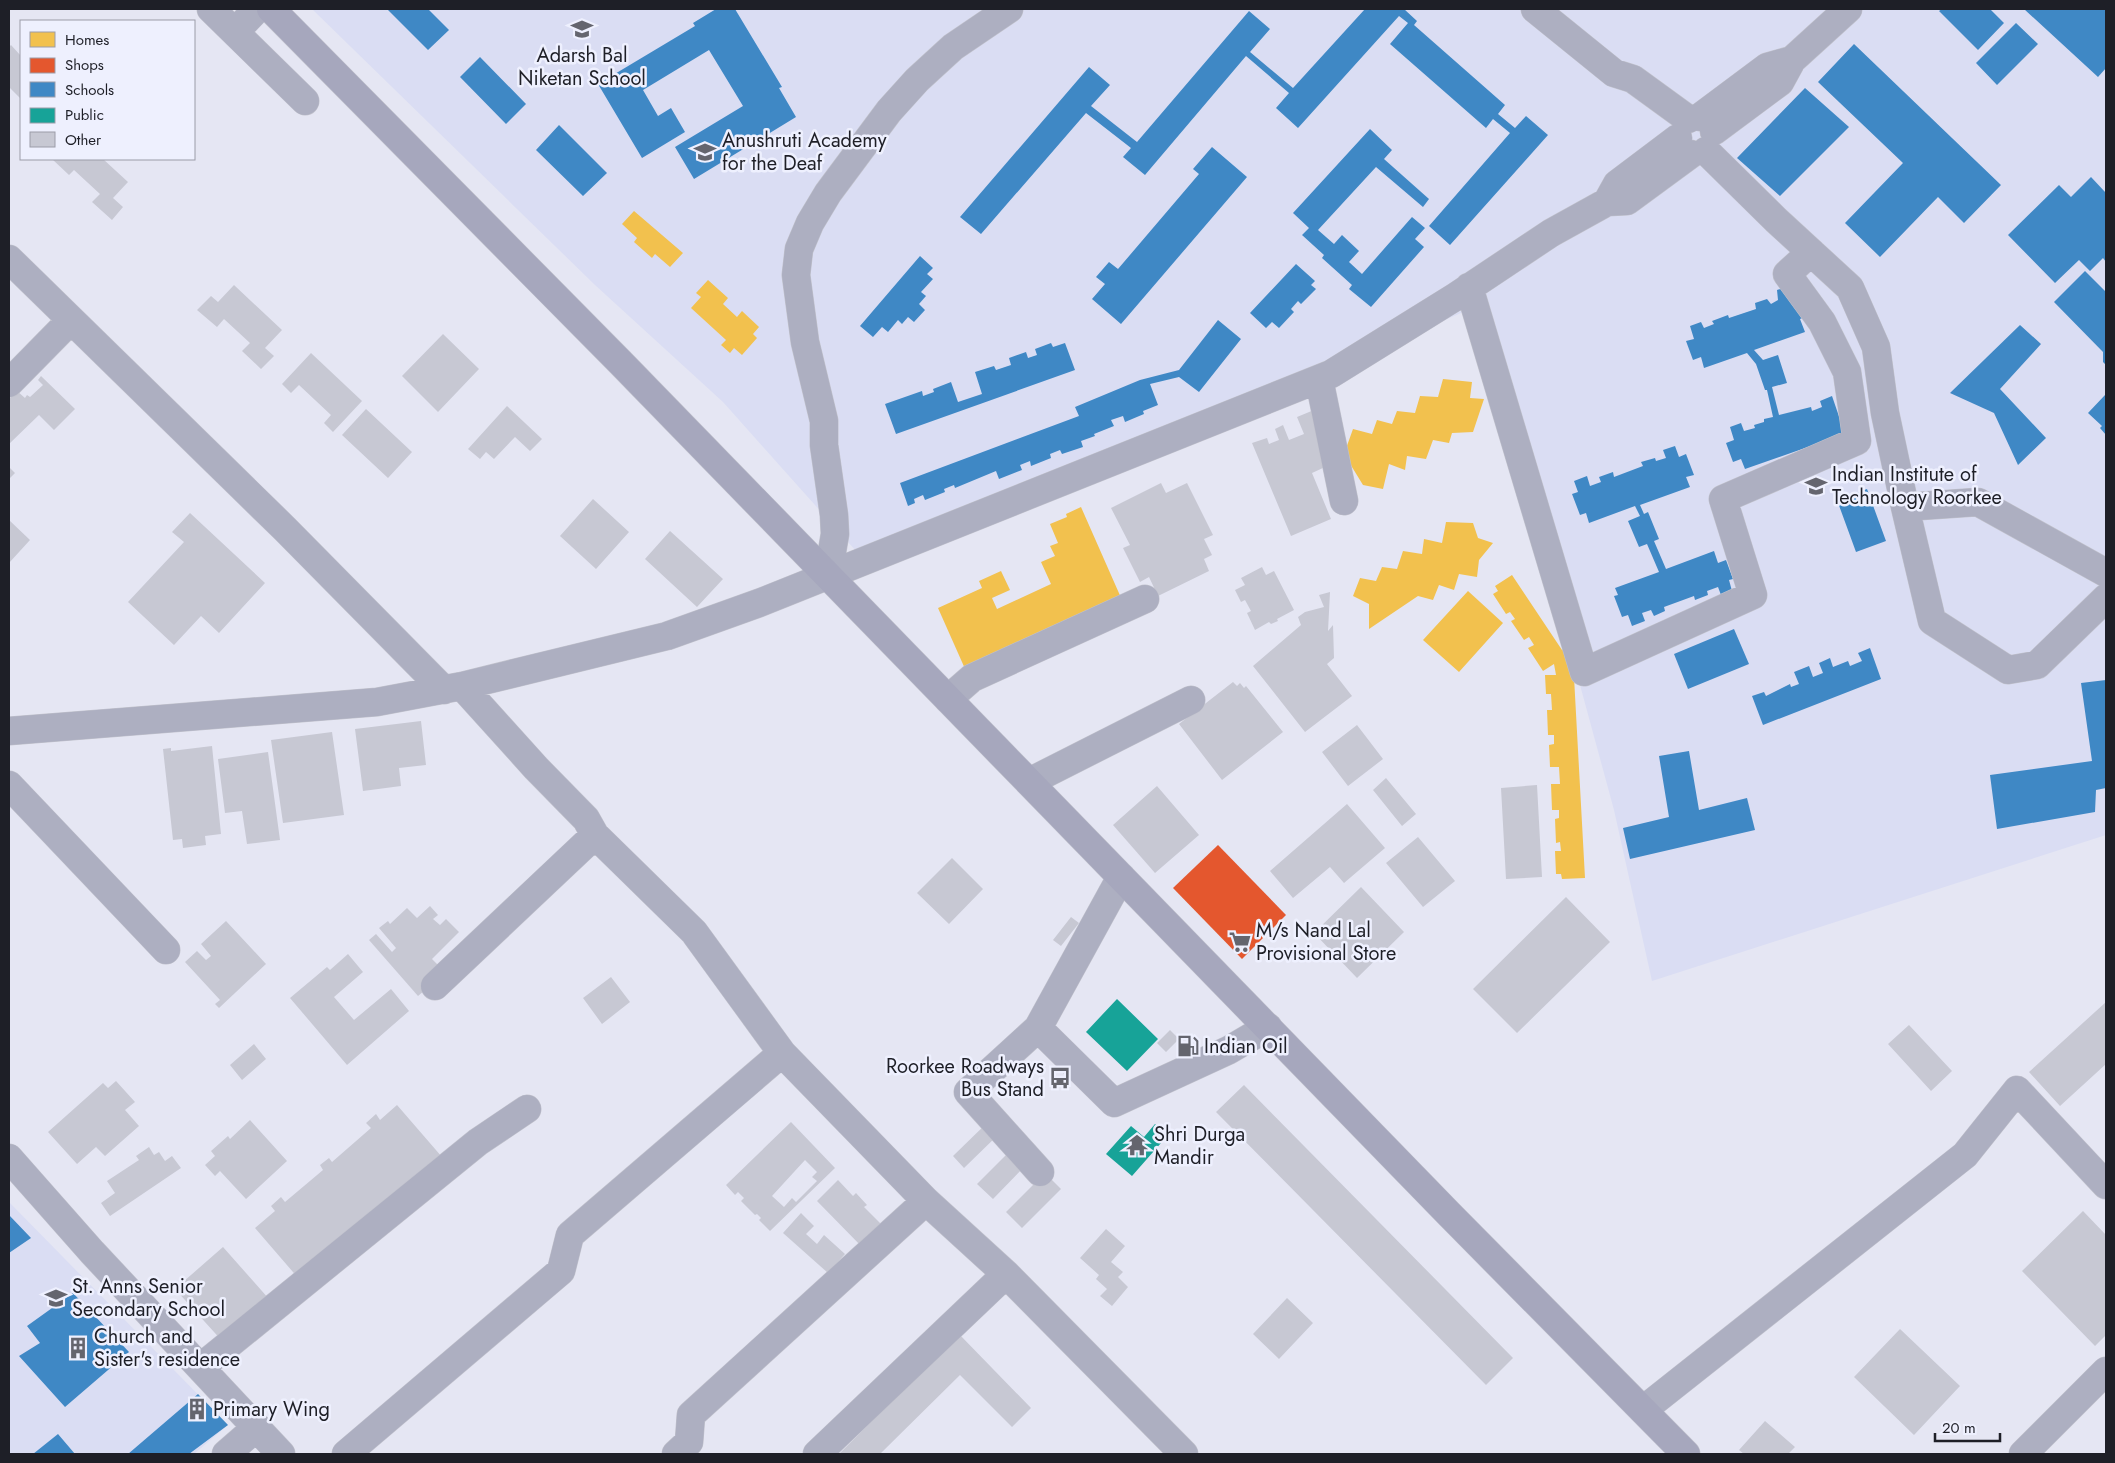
<svg xmlns="http://www.w3.org/2000/svg" width="2115" height="1463" viewBox="0 0 2115 1463" font-family="Jost,sans-serif">
	<rect width="100%" height="100%" fill="#e5e6f3"/>
	<path fill="#daddf3" d="M312,9H2106V835L1652,981L1614,810L1477,306L873,570L723,402L595,285Z
		M9,1202L228,1425L194,1454H9Z"/>
	<path fill="#f2c14e" d="M634,211L683,253L670,267L655,254L652,258L634,242L637,238L622,224Z
		M708,280L728,298L723,304L737,317L742,311L759,327L753,334L757,338L742,355L734,348L730,353L721,345L726,340L691,308L701,297L696,293Z
		M1443,379L1472,382L1470,398L1484,399L1473,432L1452,433L1449,443L1433,440L1426,459L1407,456L1405,470L1389,464L1383,489L1363,485L1344,454L1353,429L1372,434L1377,420L1392,424L1397,411L1415,413L1420,396L1438,397Z
		M1081,507L1122,600L966,671L938,608L982,588L979,581L1001,571L1010,590L992,598L997,609L1051,584L1041,562L1055,556L1050,546L1058,543L1050,524L1067,517L1066,514Z
		M1446,522L1473,523L1478,538L1493,543L1479,560L1477,577L1459,574L1454,590L1439,585L1433,600L1418,596L1369,629V604L1353,596L1360,578L1376,581L1382,567L1397,569L1403,551L1422,554L1424,539L1442,543Z
		M1512,575L1562,650L1569,649L1574,677L1585,878L1562,879L1561,874H1556L1555,851H1561L1560,842L1556,843L1555,819L1559,818V810H1552L1551,784H1560L1559,767H1550L1549,745L1554,744V735H1548L1547,710H1552L1551,694H1546L1545,675H1556L1554,664L1543,671L1528,648L1534,645L1529,637L1524,640L1511,621L1515,619L1510,612L1506,614L1493,594L1498,591L1495,586Z
		M1468,591L1503,623L1459,672L1423,640Z"/>
	<path fill="#e4572e" d="M1218,845L1286,915L1242,959L1173,888Z"/>
	<path fill="#3f88c5" d="M387,9H428L449,30L428,50Z
		M716,9H735L782,87L779,88L796,117L694,179L675,147L743,106L709,50L643,90L658,116L671,108L685,132L642,158L598,84L695,26L693,23Z
		M1365,9H1404L1417,21L1414,25L1505,105L1498,114L1515,128L1526,116L1548,135L1450,245L1429,226L1510,133L1493,119L1486,128L1390,44L1408,23L1399,16L1298,128L1276,108L1289,93L1246,56L1145,175L1123,157L1131,148L1086,113L981,234L960,217L1089,67L1110,85L1091,106L1137,142L1249,11L1270,29L1250,52L1293,88Z
		M1942,9H1990L2004,23L1978,50L1939,11Z
		M2024,9H2106V68L2098,77Z
		M2016,23L2038,44L1997,85L1976,63Z
		M1854,44L2001,185L1964,223L1938,197L1880,257L1845,223L1903,163L1818,82Z
		M480,57L526,104L506,124L460,77Z
		M1805,88L1849,127L1780,196L1737,158Z
		M559,125L607,173L583,196L536,150Z
		M1370,129L1392,150L1384,159L1429,199L1423,207L1376,167L1318,230L1334,244L1342,235L1359,251L1349,262L1362,274L1412,217L1425,228L1415,239L1424,247L1371,307L1349,289L1352,285L1322,258L1324,255L1302,235L1309,228L1293,213Z
		M1212,147L1247,177L1121,324L1092,299L1105,284L1096,277L1109,262L1118,269L1199,174L1193,169Z
		M2091,177L2106,193V262L2103,258L2090,271L2079,260L2055,283L2008,235L2059,185L2071,197Z
		M920,256L933,268L927,274L933,279L921,292L926,296L919,304L925,310L914,322L908,317L902,324L898,320L888,332L882,327L873,337L860,326Z
		M1296,264L1315,281L1311,285L1316,289L1301,304L1298,301L1291,309L1294,312L1279,328L1272,322L1266,328L1250,313Z
		M2085,271L2106,292V365L2103,362V352L2054,302Z
		M1790,286L1805,317L1800,319L1805,332L1754,350L1763,360L1778,355L1787,383L1772,387L1779,415L1811,407L1812,411L1822,407L1820,401L1832,396L1845,434L1745,469L1741,459L1733,462L1726,443L1734,440L1730,427L1741,423L1744,431L1755,428L1754,425L1764,422V419L1773,417L1767,390H1765L1756,364L1747,353L1704,368L1701,357L1693,360L1686,341L1694,339L1690,326L1701,322L1704,328L1714,324L1712,321L1728,315L1729,318L1756,309L1755,303L1767,299L1771,304L1778,300L1777,290Z
		M1218,320L1241,339L1199,392L1179,377L1150,384L1158,405L1143,411L1144,414L1125,422L1123,416L1111,420L1114,426L1094,434L1095,436L1081,441L1083,447L1062,454L1060,450L1050,454L1051,458L1031,466L1030,461L1020,465L1022,470L999,479L996,471L955,488L954,485L944,489L945,492L925,500L923,495L914,499L915,503L908,506L900,483L1079,416L1075,407L1140,380L1179,370Z
		M2020,325L2041,344L2000,389L2046,438L2018,465L1994,413L1950,393Z
		M1051,343L1053,347L1065,343L1075,370L896,434L885,404L922,391L923,396L934,392L933,389L951,382L958,402L982,394L975,372L994,366L996,370L1011,365L1009,358L1026,352L1028,358L1037,355L1035,349Z
		M2105,395L2106,396V435L2100,428L2102,426L2088,413Z
		M1675,446L1679,457L1686,454L1694,475L1686,477L1690,487L1640,505L1644,514L1648,512L1659,539L1654,541L1666,569L1714,551L1718,563L1726,560L1733,579L1729,580L1732,591L1721,595L1718,587L1707,591L1708,595L1695,600L1694,596L1664,607L1665,611L1654,616L1651,610L1642,613L1645,621L1632,626L1628,615L1622,617L1614,596L1618,595L1615,588L1659,572L1647,544L1639,547L1628,521L1640,516L1635,506L1589,523L1586,513L1580,515L1572,494L1578,492L1574,481L1587,476L1590,486L1601,482L1599,477L1613,472L1614,477L1643,466L1641,462L1655,458L1656,461L1666,458L1663,450Z
		M1867,489L1886,541L1856,552L1837,500Z
		M1734,629L1749,664L1688,689L1674,654Z
		M1870,648L1881,679L1763,725L1752,696L1764,692L1766,696L1790,684L1791,687L1799,684L1794,672L1809,666L1813,677L1823,673L1819,663L1830,658L1833,667L1848,661L1850,666L1862,661L1858,653Z
		M2106,680V788L2096,790L2095,812L1997,829L1990,775L2092,761L2081,683Z
		M1689,751L1699,810L1747,798L1755,830L1630,859L1623,828L1669,817L1659,756Z
		M9,1215L31,1238L9,1253Z
		M73,1293L129,1352L65,1407L19,1356L40,1343L27,1326Z
		M198,1394L228,1425L189,1454H128Z
		M58,1434L75,1454H33Z"/>
	<path fill="#17a398" d="M1117,999L1158,1039L1127,1071L1086,1032Z
		M1155,1124L1168,1135L1132,1176L1106,1154L1131,1126L1144,1137Z"/>
	<path fill="#c7c8d3" fill-rule="evenodd" d="M11,45L21,56V99L9,87V47Z
		M52,159H103L128,182L113,198L123,207L112,220L92,202L100,194L74,170L69,175Z
		M234,285L282,330L265,348L274,356L261,369L242,351L250,343L224,319L217,327L197,310L211,296L218,302Z
		M443,334L479,369L438,412L402,376Z
		M311,353L362,401L333,432L324,423L331,415L299,385L291,393L282,384Z
		M41,376L75,409L54,430L39,415L9,444V399L17,391L25,398L27,395L30,397L43,385L38,380Z
		M507,406L542,439L530,451L515,437L494,459L486,452L480,459L468,449Z
		M366,409L412,452L388,478L342,435Z
		M1314,410L1323,432L1320,455L1325,467L1312,473L1331,519L1291,536L1252,443L1267,438L1269,444L1279,440L1275,429L1283,425L1289,440L1304,434L1297,417Z
		M9,467L15,473L9,479Z
		M1161,483L1166,493L1187,483L1213,535L1204,539L1212,555L1204,559L1209,571L1158,596L1149,577L1140,582L1123,548L1130,545L1111,508Z
		M593,499L629,532L596,569L560,536Z
		M190,513L265,583L219,633L201,616L174,645L128,602L184,542L172,532Z
		M9,520L30,540L9,563Z
		M670,531L723,579L697,607L645,559Z
		M1262,567L1266,575L1274,571L1294,610L1277,619L1278,621L1271,624L1269,622L1255,630L1247,613L1251,611L1245,600L1241,602L1235,590L1245,585L1241,578Z
		M1330,592L1328,631L1333,625L1334,658L1327,664L1352,696L1305,732L1253,666L1301,625L1298,617L1305,612L1324,607L1319,595Z
		M1233,682L1237,686L1240,683L1244,688L1246,686L1283,732L1222,780L1179,724Z
		M421,721L426,765L399,768L401,786L363,791L355,729Z
		M1357,725L1383,759L1348,786L1322,752Z
		M332,732L344,815L283,823L271,740Z
		M212,746L221,834L205,836L206,845L183,848L182,839L173,840L163,749L171,748V751Z
		M268,752L280,840L247,844L242,811L225,813L218,759Z
		M1386,778L1416,814L1402,826L1373,790Z
		M1537,785L1542,877L1506,879L1501,788Z
		M1157,786L1199,835L1155,873L1113,825Z
		M1347,804L1385,848L1344,883L1330,867L1293,898L1270,871Z
		M1418,837L1455,881L1423,907L1386,863Z
		M952,858L983,889L949,924L917,893Z
		M1361,887L1404,932L1357,978L1314,933Z
		M1566,897L1610,942L1517,1033L1473,989Z
		M430,906L438,915L433,919L440,925L446,919L459,932L432,959L441,968L425,990L418,996L369,940L376,934L392,952L396,948L379,928L388,921L390,924L407,908L417,918Z
		M1071,917L1079,923L1061,946L1053,940Z
		M226,921L266,964L219,1008L215,1004L220,1000L185,962L197,951L206,960L211,956L201,944Z
		M348,954L363,972L334,997L354,1020L391,989L409,1011L347,1065L290,998L327,967L330,970Z
		M611,977L630,1002L602,1024L583,998Z
		M2106,1002V1064L2060,1106L2029,1072Z
		M1909,1025L1952,1071L1931,1091L1888,1044Z
		M1170,1030L1179,1039L1166,1052L1157,1043Z
		M254,1044L266,1059L242,1080L230,1065Z
		M116,1081L135,1102L125,1110L139,1126L105,1156L96,1147L77,1164L48,1132L103,1083L108,1088Z
		M1244,1085L1513,1358L1486,1385L1216,1112Z
		M397,1105L442,1157L299,1279L255,1228L275,1211L271,1206L281,1197L285,1202L323,1170L320,1165L329,1158L332,1162L371,1128L366,1123L376,1114L380,1120Z
		M250,1120L287,1161L246,1199L220,1171L215,1176L205,1165L215,1156L211,1151L228,1136L230,1139Z
		M990,1120L1001,1132L964,1168L953,1156Z
		M791,1122L835,1168L770,1231L759,1220L761,1218L757,1214L755,1215L741,1201L744,1198L738,1192L735,1195L726,1185ZM805,1160L817,1172L812,1177L817,1181L796,1202L792,1198L784,1207L772,1196Z
		M149,1147L154,1155L159,1152L165,1161L172,1156L181,1168L110,1216L101,1203L115,1193L107,1181L139,1160L136,1156Z
		M1010,1151L1025,1166L993,1199L977,1184Z
		M1045,1173L1061,1189L1022,1228L1006,1212Z
		M838,1180L853,1196L856,1193L867,1205L864,1207L885,1228L864,1249L817,1201Z
		M2083,1211L2106,1235V1335L2095,1346L2022,1271Z
		M801,1213L814,1226L806,1234L817,1244L824,1235L845,1254L828,1273L783,1233Z
		M1106,1229L1125,1246L1111,1262L1123,1272L1118,1277L1128,1287L1112,1306L1100,1296L1107,1289L1096,1279L1099,1275L1080,1258Z
		M223,1247L269,1299L224,1343L175,1289Z
		M1287,1298L1313,1323L1279,1359L1253,1334Z
		M1900,1329L1960,1386L1914,1435L1854,1377Z
		M959,1334L1031,1408L1012,1427L960,1375L880,1454H839Z
		M1765,1421L1795,1447L1788,1454H1744L1739,1450Z"/>
	<g fill="none" stroke-linecap="round" stroke-linejoin="round">
		<g stroke="#c2c3cd" stroke-width="29">
			<path id="minor" d="M211,9L305,101
				M1535,9L1614,73L1633,79L1688,119
				M235,32L257,9
				M1700,117L1767,67L1792,60
				M1714,131L1780,82L1792,60L1848,9
				M1706,151L1776,220L1850,288L1876,347L1885,413L1905,507L1932,621L2008,670L2037,665L2106,598
				M1607,202L1617,184L1678,138
				M9,259L285,529L444,690
				M1469,287L1584,672L1753,595L1723,499L1857,441L1847,372L1822,322L1787,274L1811,252
				M1319,379L1344,501
				M9,383L71,320
				M1905,507L1978,502L2106,573
				M828,575L835,534L834,515L824,445V421L805,342L796,275L799,249L810,223L828,193L889,111L917,80L953,47L1009,9
				M462,686L536,768L586,819L595,835L694,932L782,1053L926,1201L1006,1274L1184,1454
				M948,699L972,678L1145,599
				M9,731L377,702L462,686L667,636L759,603L1331,374L1455,297L1551,233L1607,202L1627,201L1691,154
				M1029,782L1191,700
				M9,785L166,950
				M435,986L595,835
				M1038,1028L1121,877
				M9,1158L92,1252L281,1454
				M1040,1172L968,1092L1038,1028L1114,1103L1229,1050L1268,1027
				M201,1367L478,1142L527,1109
				M1643,1410L1965,1155L2017,1090L2106,1185
				M226,1454L257,1427
				M346,1454L561,1271L570,1235L782,1053
				M676,1454L689,1442L691,1415L926,1201
				M817,1454L1006,1274
				M2023,1454L2106,1371"/>
		</g>
		<g stroke="#c2c3cd" stroke-width="29">
			<path id="major" d="M271,9L620,362L1450,1215L1686,1454"/>
		</g>
		<use href="#minor" stroke="#adafc1" stroke-width="28"/>
		<use href="#major" stroke="#a6a7bd" stroke-width="28"/>
	</g>
	<defs>
		<g id="school-bare" transform="scale(1.725)"><path d="M0-5L7-2L0 1L-7-2ZM-4 1L0 2.5L4 1V4Q0 6-4 4Z" fill="#64656e" stroke="#eef0fe" stroke-width="2.5" paint-order="stroke"/></g>
		<g id="university-bare" transform="scale(1.725)"><path d="M0-5L7-2L0 1L-7-2ZM-4 1L0 2.5L4 1V4Q0 6-4 4Z" fill="#64656e" stroke="#eef0fe" stroke-width="2.5" paint-order="stroke"/></g>
		<g id="supermarket-bare" transform="scale(1.725)"><path d="M-6-5.5h2.5l.6 2H6L4.5 2H-2.5L-4.4-4H-6ZM-1.5 3.2a1.3 1.3 0 1 0 .1 0ZM3 3.2a1.3 1.3 0 1 0 .1 0Z" fill="#64656e" stroke="#eef0fe" stroke-width="2.5" paint-order="stroke"/></g>
		<g id="fuel-bare" transform="scale(1.725)"><path d="M-5.5-6h7V0h2V4h1.3V-2.5L3-4.5l.8-.8L6-3V5H2.5V1h-1V6h-7ZM-4.2-4.7v3.2H.2V-4.7Z" fill="#64656e" stroke="#eef0fe" stroke-width="2.5" paint-order="stroke"/></g>
		<g id="bus-bare" transform="scale(1.725)"><path d="M-5-6H5V4H4V6H2V4H-2V6H-4V4H-5ZM-3.5-4V0h7V-4ZM-3.5 1.2v1.5H-2V1.2ZM2 1.2v1.5H3.5V1.2Z" fill="#64656e" stroke="#eef0fe" stroke-width="2.5" paint-order="stroke"/></g>
		<g id="temple-bare" transform="scale(1.725)"><path d="M0-6L5-2H3V0L6.5 2.5H4V6H1.5V3h-3V6H-4V2.5H-6.5L-3 0V-2H-5Z" fill="#64656e" stroke="#eef0fe" stroke-width="2.5" paint-order="stroke"/></g>
		<g id="building-bare" transform="scale(1.725)"><path d="M-4-6H4V6H1V3H-1V6H-4ZM-2.5-4.3h1.7v1.8h-1.7ZM.8-4.3h1.7v1.8H.8ZM-2.5-1h1.7V.8h-1.7ZM.8-1h1.7V.8H.8Z" fill="#64656e" stroke="#eef0fe" stroke-width="2.5" paint-order="stroke"/></g>
	</defs>
	<g fill-rule="evenodd">
		<use href="#school-bare" x="582" y="29"/>
		<use href="#university-bare" x="705" y="152"/>
		<use href="#university-bare" x="1816" y="486"/>
		<use href="#supermarket-bare" x="1240" y="942"/>
		<use href="#fuel-bare" x="1188" y="1046"/>
		<use href="#bus-bare" x="1060" y="1078"/>
		<use href="#temple-bare" x="1137" y="1145"/>
		<use href="#school-bare" x="56" y="1298"/>
		<use href="#building-bare" x="78" y="1348"/>
		<use href="#building-bare" x="197" y="1409"/>
	</g>
	<g text-anchor="middle" stroke-width="5" stroke-linejoin="round" paint-order="stroke">
		<g font-size="20" fill="#1e1f27" stroke="#eef0fe" text-anchor="start">
			<text x="582" y="62" text-anchor="middle">Adarsh Bal<tspan x="582" dy="23">Niketan School</tspan></text>
			<text x="722" y="147">Anushruti Academy<tspan x="722" dy="23">for the Deaf</tspan></text>
			<text x="1832" y="481">Indian Institute of<tspan x="1832" dy="23">Technology Roorkee</tspan></text>
			<text x="1256" y="937">M/s Nand Lal<tspan x="1256" dy="23">Provisional Store</tspan></text>
			<text x="1204" y="1053">Indian Oil</text>
			<text x="1044" y="1073" text-anchor="end">Roorkee Roadways<tspan x="1044" dy="23">Bus Stand</tspan></text>
			<text x="1154" y="1141">Shri Durga<tspan x="1154" dy="23">Mandir</tspan></text>
			<text x="72" y="1293">St. Anns Senior<tspan x="72" dy="23">Secondary School</tspan></text>
			<text x="94" y="1343">Church and<tspan x="94" dy="23">Sister's residence</tspan></text>
			<text x="213" y="1416">Primary Wing</text>
		</g>
	</g>
	<rect width="2115" height="1463" fill="none" stroke="#1e1f27" stroke-width="20"/>
	<rect x="20" y="20" width="175" height="140" fill="#eef0fe" stroke="#9b9ca8"/>
	<rect x="30" y="32" width="25" height="15" fill="#f2c14e" stroke="#9b9ca8"/>
	<text x="65" y="45" font-size="15" fill="#1e1f27">Homes</text>
	<rect x="30" y="58" width="25" height="15" fill="#e4572e" stroke="#9b9ca8"/>
	<text x="65" y="70" font-size="15" fill="#1e1f27">Shops</text>
	<rect x="30" y="82" width="25" height="15" fill="#3f88c5" stroke="#9b9ca8"/>
	<text x="65" y="95" font-size="15" fill="#1e1f27">Schools</text>
	<rect x="30" y="108" width="25" height="15" fill="#17a398" stroke="#9b9ca8"/>
	<text x="65" y="120" font-size="15" fill="#1e1f27">Public</text>
	<rect x="30" y="132" width="25" height="15" fill="#c7c8d3" stroke="#9b9ca8"/>
	<text x="65" y="145" font-size="15" fill="#1e1f27">Other</text>
	<path d="M1935 1433v8h65v-8" fill="none" stroke="#1e1f27" stroke-width="2.5"/>
	<text x="1942" y="1433" font-size="15" fill="#1e1f27" stroke="#eef0fe" stroke-width="4" paint-order="stroke">20 m</text>
</svg>
